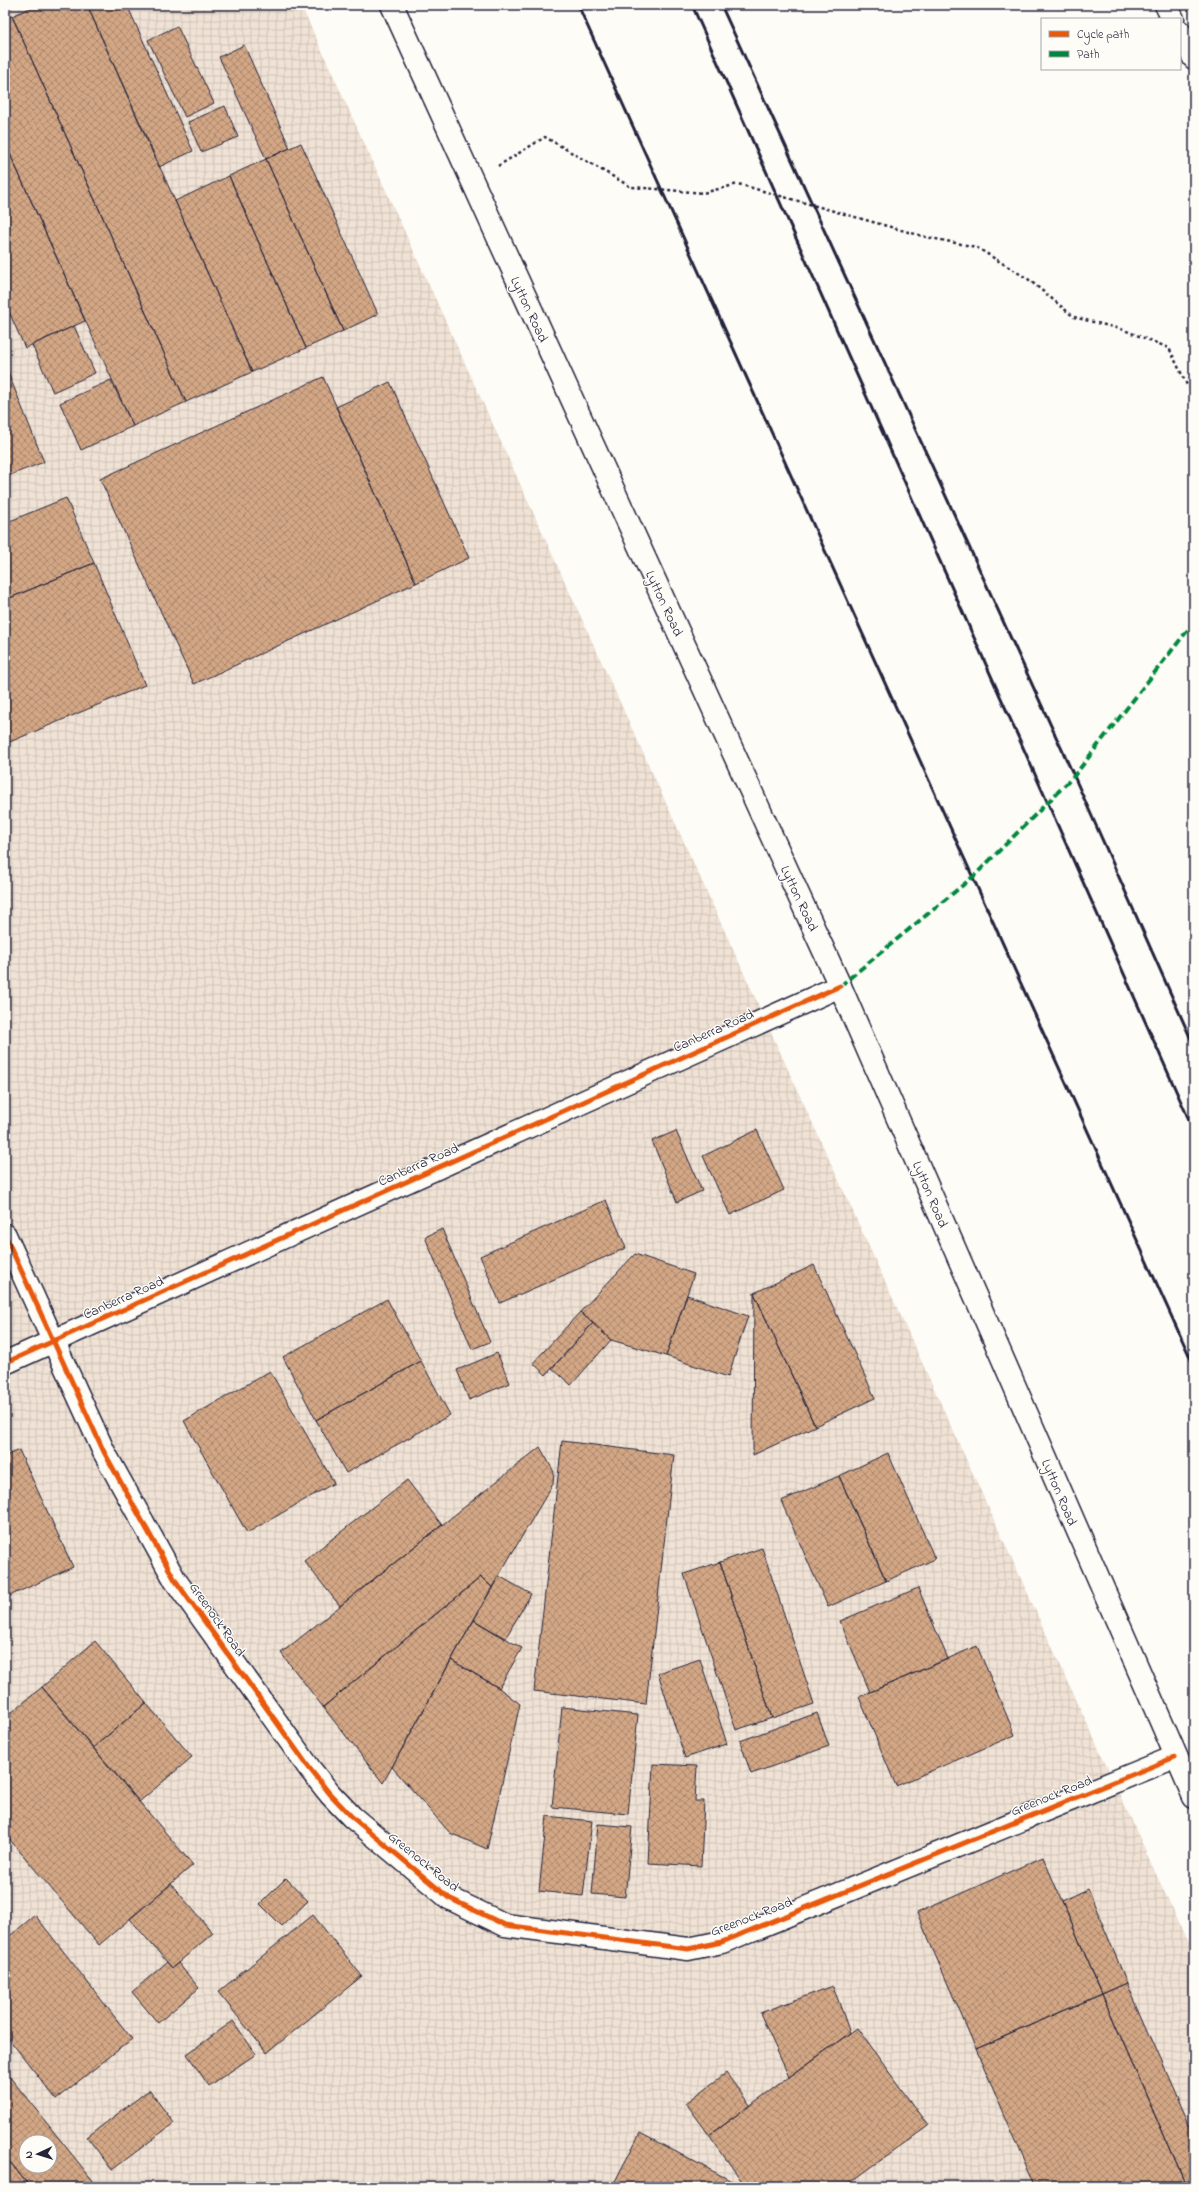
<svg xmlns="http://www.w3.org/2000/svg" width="1199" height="2192" viewBox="0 0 1199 2192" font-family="'Indie Flower',sans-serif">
	<defs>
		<pattern id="industrial-grid" width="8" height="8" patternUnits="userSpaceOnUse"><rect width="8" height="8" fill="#f0e2d5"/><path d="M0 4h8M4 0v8" fill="none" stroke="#cec2b8"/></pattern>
		<pattern id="building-cross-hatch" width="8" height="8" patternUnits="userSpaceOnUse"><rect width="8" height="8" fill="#d3a785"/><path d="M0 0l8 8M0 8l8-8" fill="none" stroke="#ab886e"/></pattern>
	</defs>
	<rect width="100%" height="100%" fill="#fdfcf7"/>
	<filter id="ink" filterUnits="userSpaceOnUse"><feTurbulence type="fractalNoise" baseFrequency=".025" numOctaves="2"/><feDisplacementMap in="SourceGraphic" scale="8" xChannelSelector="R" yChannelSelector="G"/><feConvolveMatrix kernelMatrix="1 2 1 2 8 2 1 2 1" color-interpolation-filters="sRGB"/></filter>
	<g filter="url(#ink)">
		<path fill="url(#industrial-grid)" fill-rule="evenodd" d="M5,5H301L1194,1957V2187H5ZM26,2142H50V2166H26Z"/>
		<path fill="url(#building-cross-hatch)" stroke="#22223b" fill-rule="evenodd" d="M37,5H87L252,372L186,402L12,16Z
			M87,5H127L193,151L159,167Z
			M12,16L186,402L133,426L5,143V19Z
			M177,26L214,103L185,117L148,40Z
			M244,45L290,148L266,159L219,57Z
			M225,106L238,137L201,152L188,122Z
			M5,143L85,321L25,348L5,303Z
			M301,143L378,314L343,331L266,159Z
			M266,159L343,331L306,348L229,176Z
			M229,176L306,348L252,372L175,201Z
			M74,326L95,373L53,392L32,345Z
			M5,365L44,462L5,477Z
			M323,377L416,583L194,684L100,479Z
			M111,380L133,426L81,450L60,403Z
			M390,382L469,558L416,583L336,407Z
			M66,498L94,563L5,600V523Z
			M94,563L145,685L5,744V600Z
			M757,1130L784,1190L730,1215L703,1156Z
			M676,1131L702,1191L677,1202L652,1141Z
			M606,1200L626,1248L500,1303L480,1256Z
			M442,1229L490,1342L472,1349L425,1237Z
			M635,1254L694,1274L666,1356L611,1340L580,1312Z
			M814,1265L875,1398L815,1426L754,1293Z
			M754,1293L815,1426L753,1455Z
			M687,1295L748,1316L728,1377L666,1356Z
			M387,1299L421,1361L316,1420L283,1357Z
			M580,1312L593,1323L546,1375L533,1363Z
			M593,1323L611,1340L571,1385L552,1368Z
			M497,1353L510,1383L469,1400L457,1370Z
			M421,1361L450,1415L346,1473L316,1420Z
			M270,1371L334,1483L247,1533L184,1421Z
			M562,1441L674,1455L646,1704L534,1691Z
			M540,1447L554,1472L553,1484L492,1587L481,1577L323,1707L281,1653Z
			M19,1450L73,1567L5,1598V1456Z
			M888,1453L935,1559L886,1581L839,1476Z
			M839,1476L886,1581L828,1607L781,1501Z
			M407,1480L442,1525L340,1606L304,1561Z
			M762,1548L814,1704L772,1718L720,1562Z
			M720,1562L772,1718L736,1730L684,1574Z
			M499,1576L531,1594L505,1639L474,1620Z
			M481,1577L492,1587L383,1783L323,1707Z
			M918,1588L948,1659L870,1692L840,1621Z
			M474,1620L522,1648L499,1688L451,1660Z
			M95,1641L146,1703L93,1748L42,1687Z
			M977,1646L1015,1735L896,1786L859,1697Z
			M700,1659L727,1744L685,1758L658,1673Z
			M451,1660L499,1688L520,1704L487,1849L450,1833L392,1767Z
			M42,1687L193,1865L99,1945L5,1834V1718Z
			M146,1703L192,1757L139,1802L93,1748Z
			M562,1707L638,1715L628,1814L552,1807Z
			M817,1713L829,1746L751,1774L740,1741Z
			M653,1764L697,1766L695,1801H704L701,1866L648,1863Z
			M547,1816L592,1821L583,1896L539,1891Z
			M598,1824L632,1827L625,1897L592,1894Z
			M1043,1857L1102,1994L976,2049L917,1913Z
			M286,1878L308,1901L282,1926L260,1904Z
			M171,1884L213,1933L172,1968L130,1919Z
			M1088,1889L1127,1983L1102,1994L1062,1901Z
			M35,1915L132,2039L56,2099L5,2034V1940Z
			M313,1915L362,1976L267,2053L218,1992Z
			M167,1962L172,1968L178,1963L199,1988L158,2023L132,1992Z
			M1127,1983L1194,2135V2178L1184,2182L1102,1994Z
			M833,1986L850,2033L789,2077L760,2013Z
			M1102,1994L1184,2182L1174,2187H1036L976,2049Z
			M233,2021L256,2054L209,2086L187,2054Z
			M857,2028L928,2126L844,2187H746L709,2135Z
			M5,2071L94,2182L88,2187H30L5,2156ZM26,2142H50V2166H26Z
			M726,2073L750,2105L709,2135L686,2103Z
			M149,2090L174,2123L112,2170L87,2137Z
			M640,2133L743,2187H612Z
			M5,2156L30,2187H5Z"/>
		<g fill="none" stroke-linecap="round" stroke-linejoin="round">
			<g stroke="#22223b" stroke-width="25">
				<path id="minor" d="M1166,5L1173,19
					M1180,32L1194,58
					M5,1235L104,1452L175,1580L310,1769L330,1794L352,1817L449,1898L505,1925L688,1949L722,1942L1175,1757
					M5,1363L840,986"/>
			</g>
			<g stroke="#22223b" stroke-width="25">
				<path id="secondary" d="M392,5L840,986L1194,1797"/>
			</g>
			<path stroke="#22223b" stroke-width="2.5" stroke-dasharray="3 3" stroke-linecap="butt" d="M498,166L545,137L631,187L703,193L738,184L926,237L976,247L1028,279L1074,317L1124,330L1169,348L1187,385L1194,392"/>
			<use href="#minor" stroke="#fdfcf7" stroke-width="22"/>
			<use href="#secondary" stroke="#fdfcf7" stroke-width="22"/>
			<path stroke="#22223b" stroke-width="3" d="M578,5L1194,1366
				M692,5L1194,1131
				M721,5L1074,776L1194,1046"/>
			<path stroke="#00873e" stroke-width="4" stroke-dasharray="8 4" stroke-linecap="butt" d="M840,986L974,876L1074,776L1194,622"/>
			<g stroke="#fdfcf7" stroke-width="8">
				<path id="cycleway" d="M5,1235L104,1452L175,1580L310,1769L330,1794L352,1817L449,1898L505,1925L688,1949L722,1942L1175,1757
					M5,1363L840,986"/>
			</g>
			<use href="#cycleway" stroke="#e8590c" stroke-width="5"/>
		</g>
	</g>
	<g text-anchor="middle" stroke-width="3" stroke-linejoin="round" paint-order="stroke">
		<g font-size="14" fill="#22223b" stroke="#fdfcf7">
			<text transform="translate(530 309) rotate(65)" y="5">Lytton Road</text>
			<text transform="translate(665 603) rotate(65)" y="5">Lytton Road</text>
			<text transform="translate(800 898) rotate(65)" y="5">Lytton Road</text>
			<text transform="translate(713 1030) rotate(-24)" y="5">Canberra Road</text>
			<text transform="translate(418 1164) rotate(-24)" y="5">Canberra Road</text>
			<text transform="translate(931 1194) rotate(67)" y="5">Lytton Road</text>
			<text transform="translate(123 1297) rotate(-24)" y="5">Canberra Road</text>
			<text transform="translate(1060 1492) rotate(67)" y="5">Lytton Road</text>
			<text transform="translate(218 1619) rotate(55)" y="5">Greenock Road</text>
			<text transform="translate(1051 1795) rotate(-22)" y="5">Greenock Road</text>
			<text transform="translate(424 1861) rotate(39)" y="5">Greenock Road</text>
			<text transform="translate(751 1916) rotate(-21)" y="5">Greenock Road</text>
		</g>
	</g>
	<rect width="1199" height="2192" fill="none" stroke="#fdfcf7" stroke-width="20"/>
	<rect x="10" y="10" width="1179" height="2172" fill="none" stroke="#22223b" stroke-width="1.5" filter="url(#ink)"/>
	<rect x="1041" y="18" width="140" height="52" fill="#fdfcf7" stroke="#a5a5ac"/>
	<rect x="1049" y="31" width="20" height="6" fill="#e8590c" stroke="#a5a5ac"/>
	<text x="1077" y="38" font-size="12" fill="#22223b">Cycle path</text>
	<rect x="1049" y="51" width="20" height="6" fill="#00873e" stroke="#a5a5ac"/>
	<text x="1077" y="58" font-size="12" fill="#22223b">Path</text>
	<g transform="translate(38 2154) rotate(266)"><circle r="19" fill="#fdfcf7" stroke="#a5a5ac"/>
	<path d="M0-3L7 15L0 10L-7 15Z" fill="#22223b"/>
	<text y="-6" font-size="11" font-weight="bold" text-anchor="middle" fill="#22223b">N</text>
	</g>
</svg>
